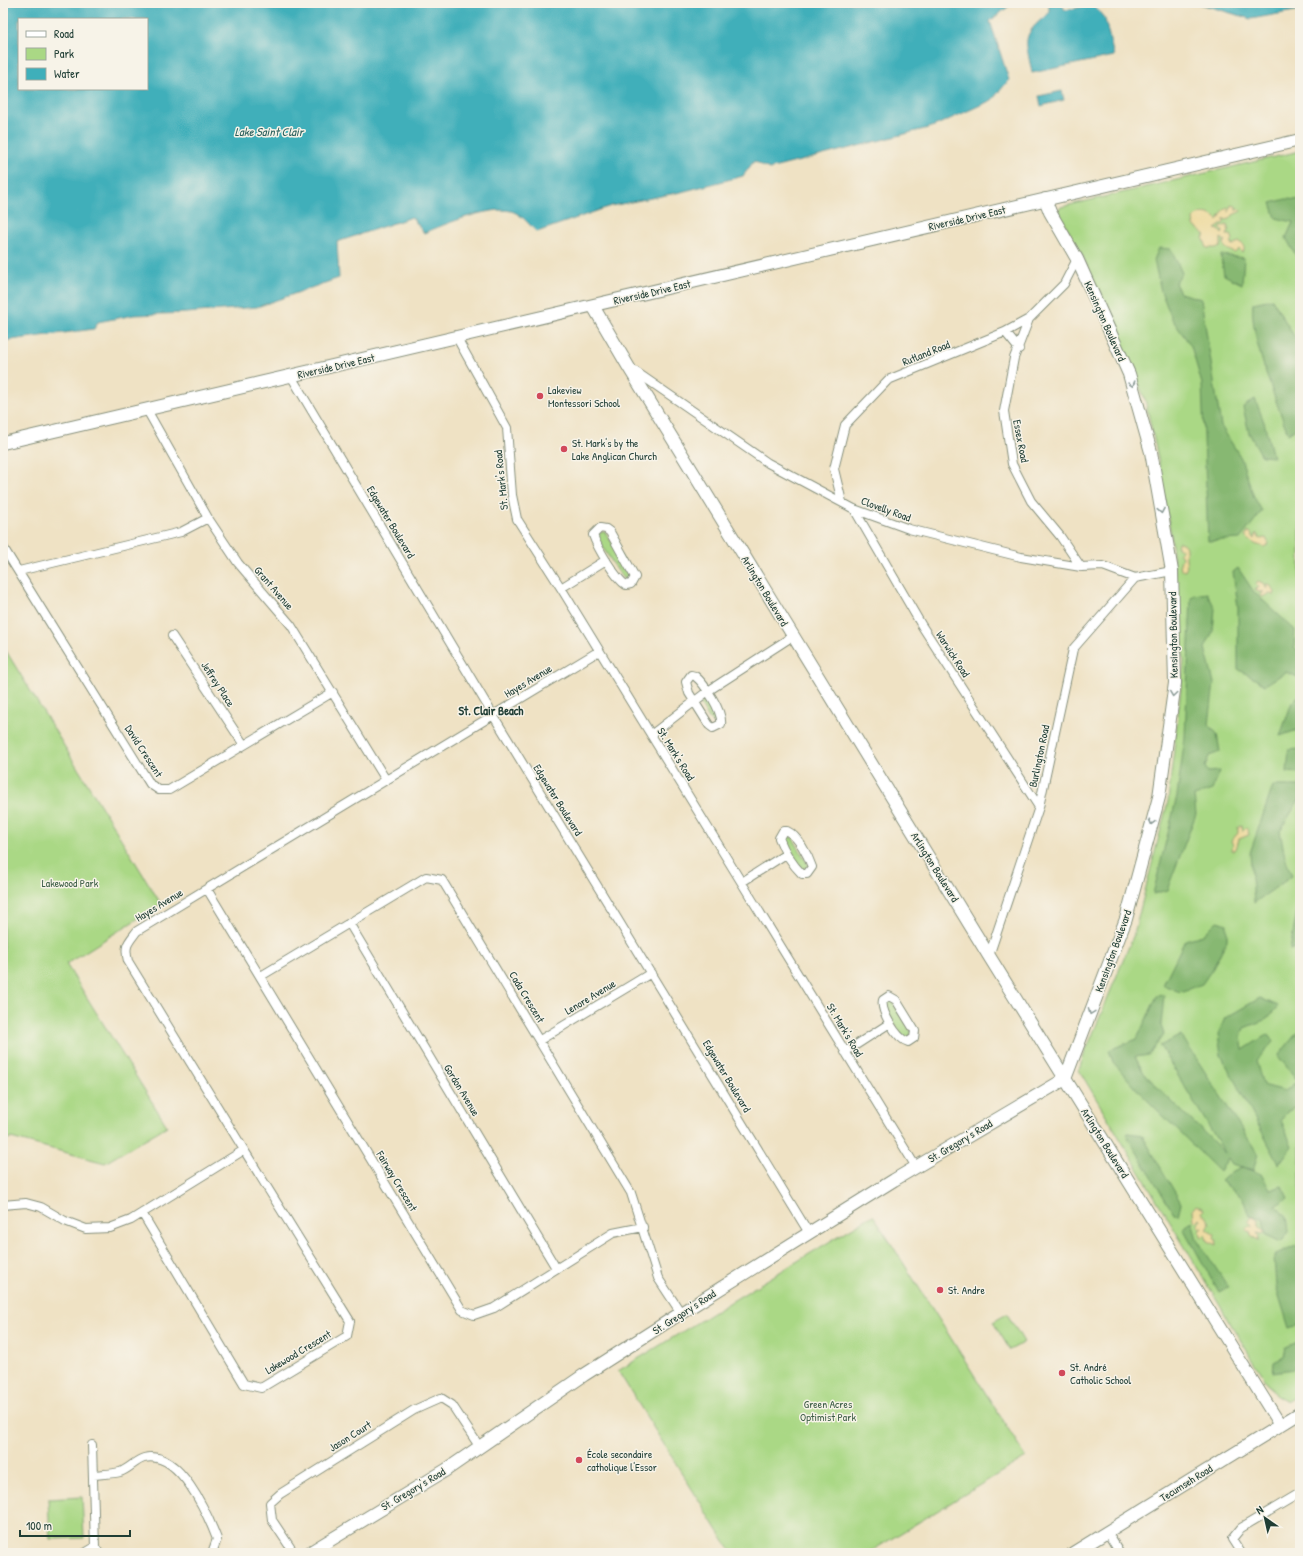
<svg xmlns="http://www.w3.org/2000/svg" width="1303" height="1556" viewBox="0 0 1303 1556" font-family="'Patrick Hand',sans-serif">
	<rect width="100%" height="100%" fill="#f7f3e8"/>
	<filter id="ink" filterUnits="userSpaceOnUse"><feTurbulence type="fractalNoise" baseFrequency=".025" numOctaves="2"/><feDisplacementMap in="SourceGraphic" scale="8" xChannelSelector="R" yChannelSelector="G"/><feConvolveMatrix kernelMatrix="1 2 1 2 8 2 1 2 1" color-interpolation-filters="sRGB"/></filter>
	<filter id="wash" filterUnits="userSpaceOnUse"><feTurbulence type="fractalNoise" baseFrequency=".012" numOctaves="4" result="noise"/><feDisplacementMap in="SourceGraphic" scale="16" xChannelSelector="R" yChannelSelector="G"/><feGaussianBlur stdDeviation="0.9" result="paint"/><feColorMatrix in="noise" values="0 0 0 0 0 0 0 0 0 0 0 0 0 0 0 0 0 1.4 0 .05"/><feComposite in="paint" operator="in"/></filter>
	<g filter="url(#wash)">
		<rect width="100%" height="100%" fill="#efe2c4"/>
		<path fill="#aad885" stroke="#648a5c" d="M1300,151V1394L1287,1402L1275,1395L1244,1346L1079,1070L1085,1052L1084,1050L1087,1048L1134,934L1168,801L1184,662L1171,535L1158,458L1145,399L1083,257L1058,211L1061,207Z
			M601,532H605L631,572V579L626,582L621,576L598,540L597,536Z
			M3,646L161,904L66,964L167,1126L105,1163L11,1138L3,1140Z
			M706,700H709L719,717L716,724L712,723L700,704Z
			M787,835L793,838L809,866L805,870L801,869L783,838Z
			M890,1000L892,1001L912,1033L908,1038H904L891,1019L886,1003Z
			M873,1215L1026,1457L868,1553H732L618,1371Z
			M1007,1314L1024,1342L1010,1350L993,1322Z
			M82,1497L84,1538L50,1539L48,1499Z"/>
		<path fill="#87b872" stroke="#537a53" d="M1286,199L1300,200V263L1286,238L1293,222L1276,218L1271,203Z
			M1159,248L1171,249L1182,273L1175,283L1180,293L1201,299L1221,426L1241,458L1254,497L1262,511L1240,539L1208,541L1202,384L1191,346L1172,319L1161,291L1154,260Z
			M1221,255L1244,258L1242,284L1224,275Z
			M1272,299L1300,346V426L1288,434C1276,399 1249,337 1253,303Z
			M1255,399L1264,422L1273,457L1262,456L1249,433L1243,407Z
			M1238,568L1254,592L1295,630L1294,648L1300,653V678L1286,672L1265,685L1238,669V607L1233,572Z
			M1207,593L1215,608L1213,631L1205,648L1214,683L1209,724L1217,734L1220,752L1209,756L1205,767L1208,772L1220,771L1212,790L1194,796L1196,814L1167,890L1153,894L1177,796L1185,737L1191,598L1194,595Z
			M1300,694V729L1280,736L1292,702Z
			M1300,749V773L1287,772L1289,750Z
			M1273,786H1300V798L1280,831L1285,857L1292,876L1254,903L1250,853Z
			M1300,898V946L1290,950L1299,900Z
			M1217,921L1227,924V940L1213,968L1202,984L1180,992L1163,985L1185,940L1203,935Z
			M1164,995L1161,1026L1164,1034L1149,1055L1135,1057L1144,1073L1163,1093L1225,1153L1160,1046L1181,1035L1258,1154L1253,1170L1232,1164L1228,1158L1220,1172L1142,1095L1113,1062L1109,1050L1137,1039L1157,996Z
			M1260,998L1278,1006L1267,1019L1244,1028L1241,1036L1243,1050L1268,1034L1274,1042L1256,1061L1263,1085L1285,1091L1298,1081L1278,1056L1300,1029V1106L1288,1111L1281,1120L1292,1146L1279,1164L1221,1055L1218,1034L1225,1018Z
			M1129,1133L1142,1135L1181,1203L1178,1215L1174,1214L1126,1134Z
			M1242,1167L1261,1174L1270,1190L1282,1186L1288,1198L1275,1206L1287,1216L1289,1232L1281,1242L1266,1235L1263,1219L1249,1216L1243,1198L1221,1181L1232,1171Z
			M1192,1222L1197,1239L1228,1287L1219,1292L1183,1228Z
			M1300,1244V1324L1289,1328L1276,1286L1274,1256Z
			M1300,1341V1355L1293,1369L1273,1372L1274,1362L1284,1357L1286,1347Z"/>
		<path fill="#eeda9e" stroke="#868c69" d="M1231,205L1236,206V210L1239,208L1241,211L1233,215L1230,219L1226,220L1224,218V223L1215,229L1219,230L1222,234L1223,232L1220,228L1227,225L1229,231L1227,235H1231L1233,239L1231,244L1233,245L1239,242L1244,245V251L1242,253L1239,249L1235,253C1231,251 1225,249 1223,244L1225,241L1221,238V246L1219,248H1207L1203,237L1206,235L1194,226L1193,219C1199,210 1212,213 1218,220L1224,209L1228,207L1229,212Z
			M1248,532H1250L1255,539L1256,533L1260,539L1266,538L1269,544L1264,547L1255,544L1245,537Z
			M1178,542C1187,543 1186,548 1186,554C1185,561 1189,565 1185,571L1181,570L1180,563L1182,557L1179,553L1182,550L1177,547Z
			M1258,581L1263,583L1267,589L1266,584H1269L1275,592L1274,595L1269,594L1262,597L1260,594L1264,592H1259L1255,590L1258,587L1256,585Z
			M1242,826L1243,831L1246,828L1248,830L1249,835L1239,839L1236,849L1232,851L1231,849L1233,845L1231,841L1238,833V827Z
			M1196,1205L1204,1209L1202,1213L1206,1216L1210,1223L1207,1229L1215,1234L1214,1237L1217,1241L1216,1245L1207,1241L1205,1234L1202,1237L1201,1236L1200,1231L1203,1227L1199,1228L1198,1225L1201,1219L1200,1218L1197,1222L1194,1221L1193,1209Z
			M1252,1217L1259,1220V1226L1265,1231L1263,1234L1257,1233L1260,1237L1259,1241L1251,1236L1250,1232L1246,1230L1248,1226H1253L1248,1221Z"/>
		<path fill="#3fafba" stroke="#2f7677" fill-rule="evenodd" d="M3,3H1013L990,21L1009,80L992,100L932,127L769,169L754,161L743,176L681,192L611,206L537,232C530,226 524,217 516,213C497,202 443,225 424,233L412,217L337,242L339,278L257,307L187,313L134,315L98,322L94,329L3,341ZM19,19H147V89H19Z
			M1049,3H1061L1065,10L1094,5L1105,19L1114,56L1032,73C1026,40 1019,37 1049,13Z
			M1197,3H1300V10L1251,19Z
			M1062,91L1064,100L1041,106L1039,96Z"/>
	</g>
	<g filter="url(#ink)">
		<g fill="none" stroke-linecap="round" stroke-linejoin="round">
			<g stroke="#87907c" stroke-width="10">
				<path id="street" d="M1029,319L1014,358L1004,411L1012,464L1031,501L1060,536L1081,567
					M1005,332L1019,349
					M457,338L507,428L512,495L517,519L561,588L916,1167
					M632,369L768,463L854,509L909,529L1021,557L1081,567L1103,566L1135,578L1172,571
					M291,376L493,715L809,1233
					M147,410L208,518L238,563L291,625L386,780
					M842,502L834,469L845,425L888,380L1005,332L1029,319L1064,284L1077,259
					M854,509L922,626L1039,807
					M600,528L606,529L610,532L635,577L631,584L626,585C615,578 597,547 593,535Z
					M3,547L150,784L159,790H169L333,692
					M19,571L181,532L208,518
					M561,588L606,560
					M172,636L244,745
					M691,675L695,676C705,684 723,712 721,724L713,728L709,725L689,693L686,682Z
					M651,735L708,691L793,636
					M783,831H787C798,836 808,855 812,867L807,874H802C792,864 784,851 779,838Z
					M742,882L786,854
					M207,889L462,1310L474,1315L494,1308L613,1233L643,1227
					M349,923L556,1268
					M989,956L1039,807L1073,649L1135,578
					M261,976L426,877L442,880L631,1193L658,1278L681,1313
					M889,996L896,1000L915,1031L914,1038L908,1042C897,1039 880,1011 883,1000Z
					M540,1040L651,973
					M845,1052L890,1023
					M3,1205L26,1203L41,1207L65,1221L86,1229L110,1228L131,1220L244,1150L128,961C124,945 128,943 137,931L599,651
					M142,1213L244,1384L261,1388L347,1336L350,1321L244,1150
					M92,1445L95,1547L99,1553
					M93,1475C102,1474 112,1474 120,1472C129,1469 136,1460 144,1458C179,1449 207,1513 217,1539L212,1553
					M1107,1532L1120,1553
					M85,1553L95,1547
					M294,1553L272,1520L270,1503L280,1494L414,1410L441,1398L452,1405L479,1446
					M1241,1553L1232,1539L1241,1528L1300,1493"/>
			</g>
			<g stroke="#87907c" stroke-width="14">
				<path id="secondary" d="M1045,199L1050,212L1077,259L1129,374L1151,452L1172,571L1175,683L1159,797L1126,919L1065,1079
					M593,306L628,366L989,956L1280,1425
					M3,443L1300,140
					M309,1553L446,1470L584,1375L681,1313L894,1180L1065,1079
					M1073,1553L1300,1413"/>
			</g>
			<use href="#street" stroke="#fff" stroke-width="8"/>
			<use href="#secondary" stroke="#fff" stroke-width="12"/>
		</g>
		<defs><path id="oneway-chevron" d="M-2-3.5L2.5 0L-2 3.5" fill="none" stroke-width="1.6" stroke-linecap="round" stroke-linejoin="round"/></defs>
		<g stroke="#8f9e9a">
			<use href="#oneway-chevron" transform="translate(1132 384) rotate(74)"/>
			<use href="#oneway-chevron" transform="translate(1161 511) rotate(80)"/>
			<use href="#oneway-chevron" transform="translate(1173 694) rotate(98)"/>
			<use href="#oneway-chevron" transform="translate(1152 822) rotate(105)"/>
			<use href="#oneway-chevron" transform="translate(1091 1012) rotate(111)"/>
		</g>
	</g>
	<g fill="#d1495b" stroke="#f7f3e8" stroke-width="1.5">
		<circle cx="540" cy="396" r="4"/>
		<circle cx="564" cy="449" r="4"/>
		<circle cx="940" cy="1290" r="4"/>
		<circle cx="1062" cy="1373" r="4"/>
		<circle cx="579" cy="1460" r="4"/>
	</g>
	<g text-anchor="middle" stroke-width="3" stroke-linejoin="round" paint-order="stroke">
		<g font-size="11" fill="#1f3d34" stroke="#f7f3e8">
			<text transform="translate(967 218) rotate(-13)" y="4">Riverside Drive East</text>
			<text transform="translate(652 292) rotate(-13)" y="4">Riverside Drive East</text>
			<text transform="translate(1105 321) rotate(66)" y="4">Kensington Boulevard</text>
			<text transform="translate(926 353) rotate(-22)" y="4">Rutland Road</text>
			<text transform="translate(336 366) rotate(-13)" y="4">Riverside Drive East</text>
			<text transform="translate(1021 441) rotate(79)" y="4">Essex Road</text>
			<text transform="translate(501 480) rotate(-96)" y="4">St. Mark's Road</text>
			<text transform="translate(886 509) rotate(20)" y="4">Clovelly Road</text>
			<text transform="translate(391 522) rotate(59)" y="4">Edgewater Boulevard</text>
			<text transform="translate(274 588) rotate(49)" y="4">Grant Avenue</text>
			<text transform="translate(765 591) rotate(59)" y="4">Arlington Boulevard</text>
			<text transform="translate(1173 635) rotate(-91)" y="4">Kensington Boulevard</text>
			<text transform="translate(953 654) rotate(57)" y="4">Warwick Road</text>
			<text transform="translate(528 681) rotate(-31)" y="4">Hayes Avenue</text>
			<text transform="translate(218 684) rotate(57)" y="4">Jeffrey Place</text>
			<text transform="translate(144 751) rotate(57)" y="4">David Crescent</text>
			<text transform="translate(676 754) rotate(58)" y="4">St. Mark's Road</text>
			<text transform="translate(1039 756) rotate(-78)" y="4">Burlington Road</text>
			<text transform="translate(558 800) rotate(58)" y="4">Edgewater Boulevard</text>
			<text transform="translate(935 867) rotate(58)" y="4">Arlington Boulevard</text>
			<text transform="translate(159 905) rotate(-31)" y="4">Hayes Avenue</text>
			<text transform="translate(1113 951) rotate(-70)" y="4">Kensington Boulevard</text>
			<text transform="translate(527 997) rotate(59)" y="4">Cada Crescent</text>
			<text transform="translate(590 997) rotate(-31)" y="4">Lenore Avenue</text>
			<text transform="translate(845 1030) rotate(59)" y="4">St. Mark's Road</text>
			<text transform="translate(727 1076) rotate(59)" y="4">Edgewater Boulevard</text>
			<text transform="translate(462 1090) rotate(59)" y="4">Gordon Avenue</text>
			<text transform="translate(960 1141) rotate(-31)" y="4">St. Gregory's Road</text>
			<text transform="translate(1105 1143) rotate(58)" y="4">Arlington Boulevard</text>
			<text transform="translate(397 1181) rotate(59)" y="4">Fairway Crescent</text>
			<text transform="translate(684 1312) rotate(-33)" y="4">St. Gregory's Road</text>
			<text transform="translate(298 1352) rotate(-31)" y="4">Lakewood Crescent</text>
			<text transform="translate(350 1436) rotate(-32)" y="4">Jason Court</text>
			<text transform="translate(1186 1483) rotate(-32)" y="4">Tecumseh Road</text>
			<text transform="translate(413 1489) rotate(-31)" y="4">St. Gregory's Road</text>
		</g>
		<g font-size="11" fill="#1f3d34" stroke="#f7f3e8" text-anchor="start">
			<text x="548" y="394">Lakeview<tspan x="548" dy="13">Montessori School</tspan></text>
			<text x="572" y="447">St. Mark's by the<tspan x="572" dy="13">Lake Anglican Church</tspan></text>
			<text x="948" y="1294">St. Andre</text>
			<text x="1070" y="1371">St. André<tspan x="1070" dy="13">Catholic School</tspan></text>
			<text x="587" y="1458">École secondaire<tspan x="587" dy="13">catholique l'Essor</tspan></text>
		</g>
		<g font-size="11" fill="#3b5c44" stroke="#f7f3e8">
			<text x="70" y="887">Lakewood Park</text>
			<text x="828" y="1408">Green Acres<tspan x="828" dy="13">Optimist Park</tspan></text>
		</g>
		<g font-size="12" font-style="italic" fill="#295f5c" stroke="#f7f3e8">
			<text x="269" y="136">Lake Saint Clair</text>
		</g>
		<g font-size="12" font-weight="bold" fill="#1f3d34" stroke="#f7f3e8">
			<text x="491" y="715">St. Clair Beach</text>
		</g>
	</g>
	<rect width="1303" height="1556" fill="none" stroke="#f7f3e8" stroke-width="16"/>
	<rect x="18" y="18" width="130" height="72" fill="#f7f3e8" stroke="#a1aaa0"/>
	<rect x="26" y="31" width="20" height="6" fill="#ffffff" stroke="#a1aaa0"/>
	<text x="54" y="38" font-size="12" fill="#1f3d34">Road</text>
	<rect x="26" y="48" width="20" height="12" fill="#aad885" stroke="#a1aaa0"/>
	<text x="54" y="58" font-size="12" fill="#1f3d34">Park</text>
	<rect x="26" y="68" width="20" height="12" fill="#3fafba" stroke="#a1aaa0"/>
	<text x="54" y="78" font-size="12" fill="#1f3d34">Water</text>
	<g transform="translate(1265 1518) rotate(326)" stroke="#f7f3e8" stroke-width="3" paint-order="stroke">
	<path d="M0-3L7 15L0 10L-7 15Z" fill="#1f3d34"/>
	<text y="-6" font-size="11" font-weight="bold" text-anchor="middle" fill="#1f3d34">N</text>
	</g>
	<path d="M20 1530v6h110v-6" fill="none" stroke="#1f3d34" stroke-width="2"/>
	<text x="26" y="1530" font-size="12" fill="#1f3d34" stroke="#f7f3e8" stroke-width="3" paint-order="stroke">100 m</text>
</svg>
